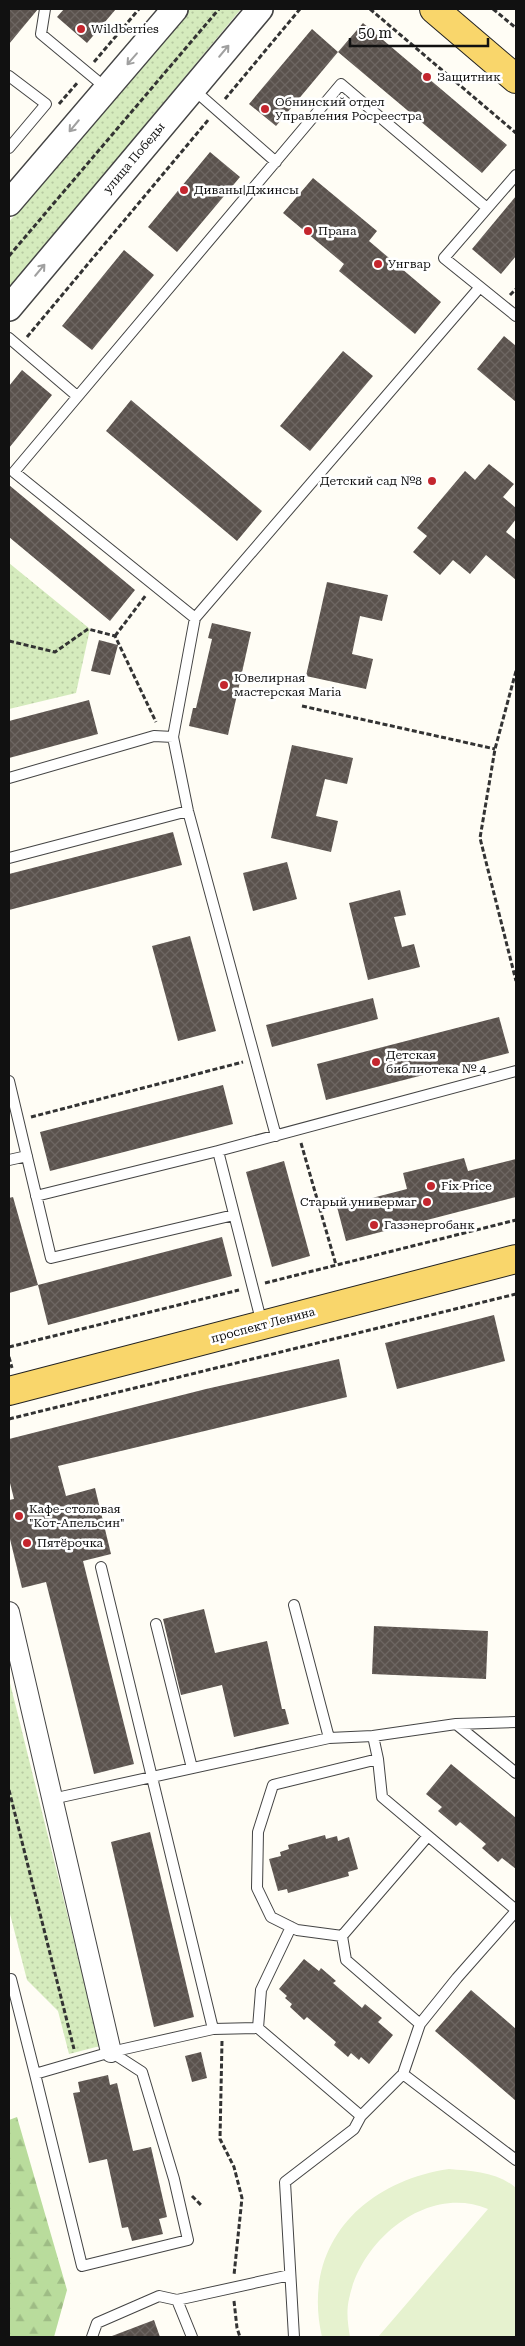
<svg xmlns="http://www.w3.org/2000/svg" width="525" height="2346" viewBox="0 0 525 2346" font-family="'Roboto Serif',serif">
	<defs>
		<pattern id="grass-dots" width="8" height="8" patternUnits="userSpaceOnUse" patternTransform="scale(1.25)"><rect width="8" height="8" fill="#d5ebbd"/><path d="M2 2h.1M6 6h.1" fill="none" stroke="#b6c8a1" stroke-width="1.8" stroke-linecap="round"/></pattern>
		<pattern id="forest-firs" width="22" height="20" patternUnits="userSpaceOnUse" patternTransform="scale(1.25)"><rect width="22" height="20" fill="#b9dc9c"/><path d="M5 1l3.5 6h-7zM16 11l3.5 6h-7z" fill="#9ebc85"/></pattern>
		<pattern id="building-cross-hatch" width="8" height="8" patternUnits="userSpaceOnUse" patternTransform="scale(1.25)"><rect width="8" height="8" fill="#5a524d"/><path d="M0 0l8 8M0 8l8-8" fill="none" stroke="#6d6662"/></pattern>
	</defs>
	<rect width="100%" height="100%" fill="#fffdf5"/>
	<path fill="url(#grass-dots)" d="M188,9H241L9,289V222Z
		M9,563L90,629L76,693L9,709Z
		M9,1679L100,2046L69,2054L58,2011L27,1980L9,1910Z"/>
	<path fill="url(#forest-firs)" d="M17,2117L67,2290L54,2337H9V2120Z"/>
	<path fill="#e6f2cf" d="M449,2169C472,2171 498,2172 516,2188V2337H378L488,2209C428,2184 361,2239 349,2299C346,2312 348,2325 350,2337H322C301,2246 362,2182 449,2169Z"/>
	<path fill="url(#building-cross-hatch)" d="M9,9H38L9,44Z
		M64,9H116L87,43L57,17Z
		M363,23L507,145L482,173L338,52Z
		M312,29L338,52L276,126L249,104Z
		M210,152L240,177L177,252L148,227Z
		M313,178L377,231L369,241L441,302L415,334L339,271L344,264L283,213Z
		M516,196V256L501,274L472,249Z
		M124,250L154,275L92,350L62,326Z
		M504,336L516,346V402L477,369Z
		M343,351L373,376L310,451L280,426Z
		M22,370L52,395L9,448V386Z
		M131,400L262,511L237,541L106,431Z
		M489,464L514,484L503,497L516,508V519L506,532L516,540V580L486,555L470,574L453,560L440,575L413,552L427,536L417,528L465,471L475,480Z
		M9,485L135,590L110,621L9,537Z
		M327,582L388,595L382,621L360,616L352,654L373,659L366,689L306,676Z
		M212,623L251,632L228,735L189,726L193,708H196L212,639L208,638Z
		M99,640L118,645L110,675L91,671Z
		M89,700L98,734L9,758V721Z
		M292,745L353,758L347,784L325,779L316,816L338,821L331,852L271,838Z
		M173,832L182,865L9,910V874Z
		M287,862L297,899L253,911L243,873Z
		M400,890L406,915L394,917L402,947L414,944L420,967L368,980L349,903Z
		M190,936L216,1031L178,1041L152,946Z
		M373,998L378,1019L272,1047L266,1025Z
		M499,1017L509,1053L326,1100L317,1064Z
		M223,1085L233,1124L50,1171L40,1132Z
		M464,1158L468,1171L516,1159V1197L346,1241L337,1207L407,1189L403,1173Z
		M284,1161L310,1256L272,1267L246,1172Z
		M13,1197L38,1285L9,1293V1198Z
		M222,1237L232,1276L48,1325L38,1285Z
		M494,1315L505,1361L397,1389L385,1343Z
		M339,1359L347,1397L58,1466L66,1496L95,1488L111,1554L83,1561L134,1764L94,1774L46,1582L22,1588L9,1535V1500L14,1499L9,1479V1439L206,1389Z
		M204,1609L215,1653L267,1641L282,1709H285L289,1724L234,1737L222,1685L181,1695L163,1619Z
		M374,1626L488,1631L486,1679L372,1674Z
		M451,1764L516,1818V1869L502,1858L498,1862L482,1848L486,1844L460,1822L456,1826L438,1811L442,1807L426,1794Z
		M150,1832L194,2017L154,2027L111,1842Z
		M325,1835L326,1839L337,1836L338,1841L349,1837L358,1869L348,1872L349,1876L288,1893L287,1889L278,1891L269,1859L281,1856L280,1852L289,1849L288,1845Z
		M304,1959L319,1971L321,1968L336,1981L333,1983L362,2008L365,2004L382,2018L378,2022L393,2035L369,2064L361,2057L359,2060L351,2053L348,2057L334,2045L336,2042L307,2017L304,2020L290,2007L292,2004L285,1998L287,1996L279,1989Z
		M471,1990L516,2029V2101L435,2031Z
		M201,2052L207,2078L192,2082L185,2056Z
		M108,2075L110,2085L117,2083L133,2151L151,2147L167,2217L159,2219L163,2234L132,2241L128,2227L122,2228L107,2159L89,2163L73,2093L80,2092L78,2082Z
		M154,2320L160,2337H112V2336Z"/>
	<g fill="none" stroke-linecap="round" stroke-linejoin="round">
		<g stroke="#444" stroke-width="12">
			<path id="service" d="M45,9L41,34L106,88
				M9,76L46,104L9,148
				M193,89L276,162
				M480,287L516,316
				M9,338L77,396
				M195,618L14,472L341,84L487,208
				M9,778L154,736L173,737
				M9,858L188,811
				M9,1081L51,1258L234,1215
				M276,1136L188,811L173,737L195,618L480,287L444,258L516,175
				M9,1160L27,1156
				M36,1196L218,1151
				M262,1324L218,1151L516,1071
				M101,1567L213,2029L111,2052L35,2074L82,2266L188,2240L174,2179L142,2072L111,2052
				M294,1605L329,1738
				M156,1624L192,1768
				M456,1724L516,1773
				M373,1736L378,1759L382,1797L516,1910
				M52,1799L329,1738L373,1736L456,1724L516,1722
				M342,1936L297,1930L271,1917L257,1888L258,1832L273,1785L378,1759
				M11,1979L35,2074
				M420,2024L346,1960L342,1936L428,1836
				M258,2028L261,1990L291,1927
				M213,2029L258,2028L361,2116L403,2074L420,2024L457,1978L516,1911
				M403,2074L516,2160
				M92,2337L97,2323L159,2296L177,2300
				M192,2337L177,2300L290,2275
				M294,2337L285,2182L354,2129L361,2116"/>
		</g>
		<g stroke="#444" stroke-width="22">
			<path id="minor" d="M9,1612L111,2052"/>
		</g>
		<g stroke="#444" stroke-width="28">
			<path id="tertiary" d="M9,203L175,9
				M9,308L260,9"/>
		</g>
		<g stroke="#222" stroke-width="30">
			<path id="primary" d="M434,9L516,79
				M9,1391L516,1259"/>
		</g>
		<path stroke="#333" stroke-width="3" stroke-dasharray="5 2.5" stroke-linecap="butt" d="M370,9L516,133
			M493,9L516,28
			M94,62L139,9
			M225,99L300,9
			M59,104L78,82
			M9,256L219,9
			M510,295L516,289
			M27,337L209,119
			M115,636L146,595
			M9,641L55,652L88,629L115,636L156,722
			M516,671L495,749L480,838L516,981
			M302,706L495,749
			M31,1117L243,1062
			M301,1143L336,1265
			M265,1283L516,1220
			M9,1347L239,1290
			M9,1357L12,1368
			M9,1419L516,1294
			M9,1790L74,2049
			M222,2041L220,2139L234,2167L242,2198L234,2275
			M192,2196L202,2206
			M234,2301L237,2328L240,2337"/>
		<use href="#service" stroke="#fff" stroke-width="10"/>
		<use href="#minor" stroke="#fff" stroke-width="20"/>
		<use href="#tertiary" stroke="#fff" stroke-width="25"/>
		<use href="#primary" stroke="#f9d66b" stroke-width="28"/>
	</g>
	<defs><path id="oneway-shaft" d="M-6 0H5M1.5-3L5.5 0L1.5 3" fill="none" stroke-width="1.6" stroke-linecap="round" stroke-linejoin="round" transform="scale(1.25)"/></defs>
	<g stroke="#a0a0a0">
		<use href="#oneway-shaft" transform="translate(224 51) rotate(-50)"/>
		<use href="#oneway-shaft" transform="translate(132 59) rotate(131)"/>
		<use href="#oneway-shaft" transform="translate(74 126) rotate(130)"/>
		<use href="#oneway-shaft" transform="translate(40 270) rotate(-50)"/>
	</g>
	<g fill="#c4262e" stroke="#fff" stroke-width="2">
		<circle cx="81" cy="29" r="5"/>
		<circle cx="427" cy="77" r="5"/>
		<circle cx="265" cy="109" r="5"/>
		<circle cx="184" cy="190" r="5"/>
		<circle cx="308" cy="231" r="5"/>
		<circle cx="378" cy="264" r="5"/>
		<circle cx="432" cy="481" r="5"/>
		<circle cx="224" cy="685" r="5"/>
		<circle cx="376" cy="1062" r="5"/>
		<circle cx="431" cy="1186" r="5"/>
		<circle cx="427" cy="1202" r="5"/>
		<circle cx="374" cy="1225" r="5"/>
		<circle cx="19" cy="1516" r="5"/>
		<circle cx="27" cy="1543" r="5"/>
	</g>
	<g text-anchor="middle" stroke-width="5" stroke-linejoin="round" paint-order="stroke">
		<g font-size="12" fill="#111" stroke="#fff" text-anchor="start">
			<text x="91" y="33">Wildberries</text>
			<text x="437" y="81">Защитник</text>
			<text x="275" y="106">Обнинский отдел<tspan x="275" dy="14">Управления Росреестра</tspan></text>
			<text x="194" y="194">Диваны|Джинсы</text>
			<text x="318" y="235">Прана</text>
			<text x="388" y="268">Унгвар</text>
			<text x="422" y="485" text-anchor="end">Детский сад №8</text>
			<text x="234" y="682">Ювелирная<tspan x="234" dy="14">мастерская Maria</tspan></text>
			<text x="386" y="1059">Детская<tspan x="386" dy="14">библиотека № 4</tspan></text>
			<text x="441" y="1190">Fix Price</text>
			<text x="417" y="1206" text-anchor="end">Старый универмаг</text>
			<text x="384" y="1229">Газэнергобанк</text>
			<text x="29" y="1513">Кафе-столовая<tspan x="29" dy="14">"Кот-Апельсин"</tspan></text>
			<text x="37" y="1547">Пятёрочка</text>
		</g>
		<g font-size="12" fill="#111" stroke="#fff">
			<text transform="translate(134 158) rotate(-50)" y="4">улица Победы</text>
			<text transform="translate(263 1325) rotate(-15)" y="4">проспект Ленина</text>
		</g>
	</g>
	<rect width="525" height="2346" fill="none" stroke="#111111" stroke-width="20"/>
	<path d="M350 38v8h138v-8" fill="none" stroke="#111111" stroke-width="2.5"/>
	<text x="358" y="38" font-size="15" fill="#111111" stroke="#ffffff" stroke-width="4" paint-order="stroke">50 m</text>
</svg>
